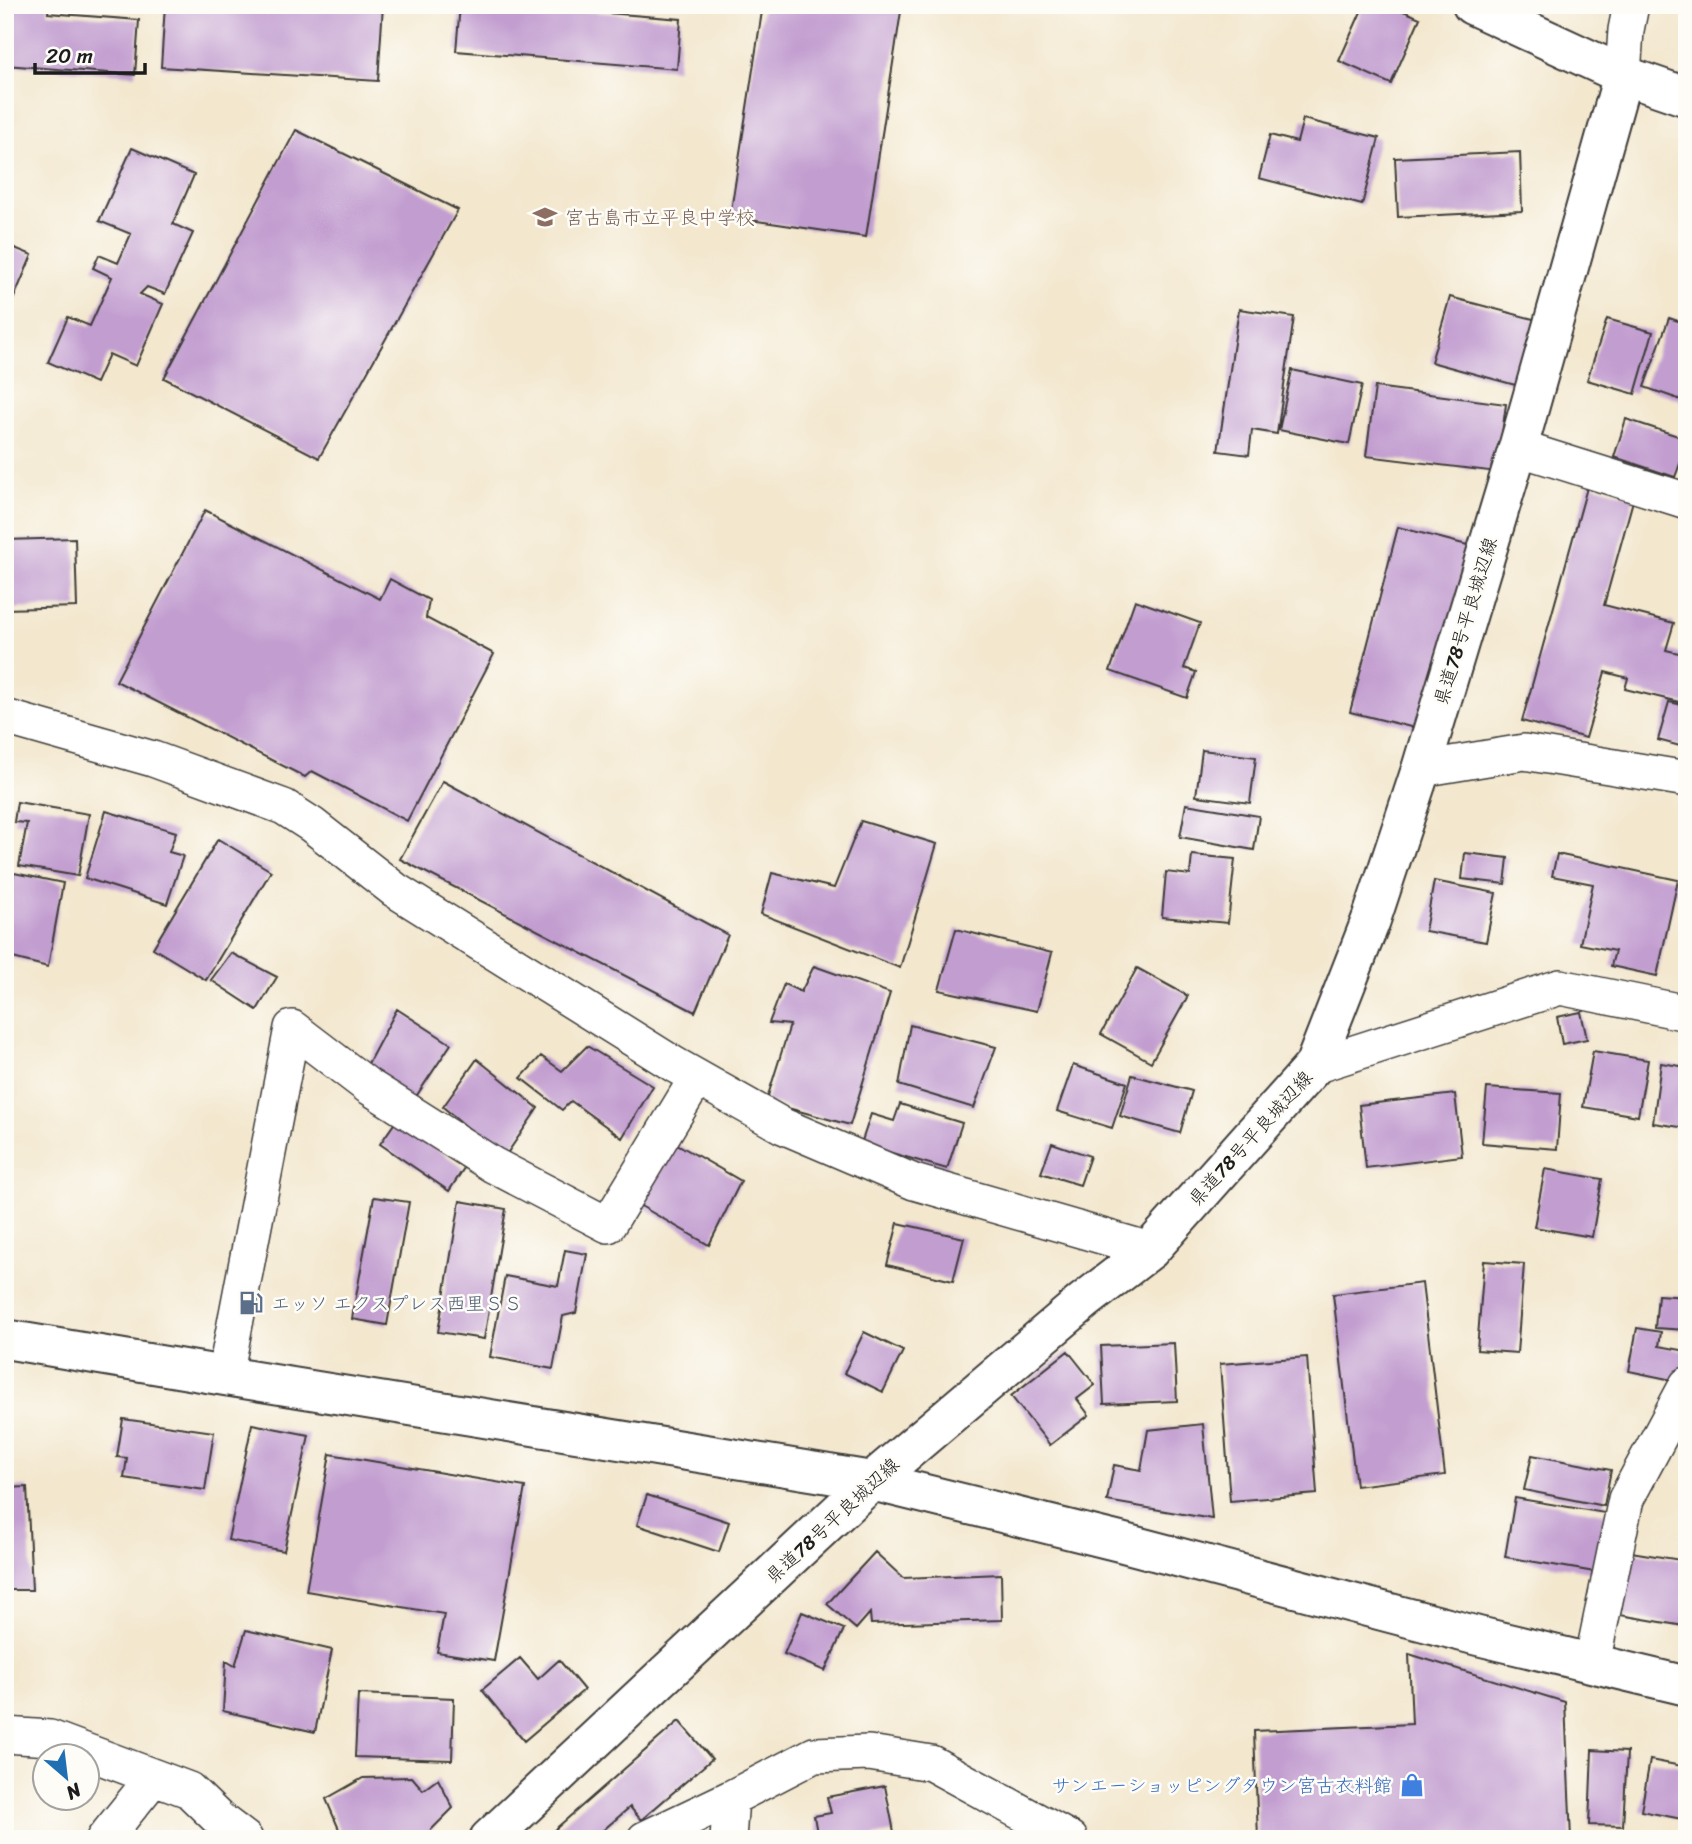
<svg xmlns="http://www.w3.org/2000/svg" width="1692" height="1844" viewBox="0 0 1692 1844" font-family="Sriracha,'Klee One',sans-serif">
	<rect width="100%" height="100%" fill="#fdfcf7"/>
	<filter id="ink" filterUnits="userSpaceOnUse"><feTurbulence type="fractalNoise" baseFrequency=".0143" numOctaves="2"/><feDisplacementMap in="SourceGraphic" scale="14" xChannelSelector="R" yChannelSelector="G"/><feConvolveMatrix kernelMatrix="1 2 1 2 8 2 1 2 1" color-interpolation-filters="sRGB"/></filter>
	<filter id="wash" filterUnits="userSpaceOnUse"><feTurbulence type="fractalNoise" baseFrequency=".00686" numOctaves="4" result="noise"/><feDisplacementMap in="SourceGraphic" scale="28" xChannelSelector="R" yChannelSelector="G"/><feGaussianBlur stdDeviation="1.57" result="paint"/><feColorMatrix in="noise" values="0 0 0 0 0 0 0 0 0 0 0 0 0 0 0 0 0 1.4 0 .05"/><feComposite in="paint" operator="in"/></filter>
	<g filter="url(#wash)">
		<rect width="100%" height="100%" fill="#f3e7ce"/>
		<g id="blocks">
			<path fill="#c29ed0" d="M5,5H49L48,13L139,20L135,75L5,65Z
				M165,5H383L378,81L161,67Z
				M460,5H509L681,19L677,69L456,51Z
				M763,5H902L866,237L730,217Z
				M1364,5H1389L1420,18L1391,84L1339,61Z
				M1303,119L1379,138L1362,205L1259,178L1270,135L1297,142Z
				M296,130L458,210L319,458L164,378Z
				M132,148L194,175L173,224L193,233L165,294L147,287L140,294L163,304L136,366L109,354L96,383L48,362L68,317L90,326L112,277L93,268L99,255L118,263L131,234L99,221Z
				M1520,152L1522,211L1398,217L1395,158Z
				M5,244L32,255L5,319Z
				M1450,297L1537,320L1519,386L1431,362Z
				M1239,309L1294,317L1277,434L1252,430L1249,455L1218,451Z
				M1669,318L1687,324V402L1644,387Z
				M1607,319L1653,332L1635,394L1587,380Z
				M1292,370L1362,385L1349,444L1279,430Z
				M1375,387L1506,404L1497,472L1366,456Z
				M1626,419L1687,439V445L1675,477L1614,457Z
				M1588,484L1634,497L1604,605L1674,623L1666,650L1687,655V704L1625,689L1628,678L1605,672L1586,738L1522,721Z
				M205,510L380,599L390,579L429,600L426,618L494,654L407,821L312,771L305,777L116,681Z
				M1398,527L1471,546L1423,730L1350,712Z
				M75,538L77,607L5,609V540Z
				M1135,600L1200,623L1184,668L1196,672L1187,698L1110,671Z
				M1669,702L1687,706V748L1658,740Z
				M1202,750L1256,757L1250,803L1196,796Z
				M443,781L728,935L695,1012L400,859Z
				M17,802L89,814L78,876L19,866L27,823L14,822Z
				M1186,804L1259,816L1254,850L1180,837Z
				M106,811L176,832L169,852L183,856L167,904L85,878Z
				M861,821L937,844L900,968L761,914L772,873L834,888Z
				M218,839L271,871L206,980L153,948Z
				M1465,853L1508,858L1505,884L1462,879Z
				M1557,854L1678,880L1657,976L1611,966L1615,951L1580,944L1593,884L1552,876Z
				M1192,855L1235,859L1228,923L1162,917L1166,872L1190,875Z
				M14,873L63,883L48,967L5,956V926Z
				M1434,881L1496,893L1486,942L1425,931Z
				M956,929L1052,953L1037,1011L939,990Z
				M231,953L277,977L257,1010L211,980Z
				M814,966L890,993L850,1125L766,1102L790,1025L769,1023L784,984L801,992Z
				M1137,968L1188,996L1151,1062L1101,1034Z
				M397,1009L451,1044L413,1101L365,1069Z
				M1581,1012L1587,1039L1562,1044L1557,1017Z
				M910,1025L996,1047L974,1108L899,1085Z
				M587,1046L653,1086L622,1138L571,1101L562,1110L521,1078L541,1056L562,1071Z
				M1593,1051L1648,1060L1638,1116L1583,1107Z
				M477,1059L538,1108L504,1158L443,1107Z
				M1661,1063L1687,1067V1128L1653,1123Z
				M1073,1065L1127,1083L1112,1128L1057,1111Z
				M1132,1075L1192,1091L1180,1133L1120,1116Z
				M1487,1088L1561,1093L1557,1149L1482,1143Z
				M1455,1094L1462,1156L1366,1168L1359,1105Z
				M900,1104L962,1123L947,1169L861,1144L871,1114L894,1121Z
				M396,1121L464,1168L449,1191L380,1144Z
				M1052,1143L1090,1156L1080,1185L1041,1173Z
				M677,1144L741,1181L709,1245L639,1205Z
				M1545,1169L1602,1179L1592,1237L1534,1227Z
				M374,1197L409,1202L387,1325L352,1319Z
				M460,1201L506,1209L484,1339L438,1332Z
				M898,1223L964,1238L953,1281L887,1265Z
				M565,1250L587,1254L576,1313L563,1316L553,1369L490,1357L505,1276L558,1286Z
				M1484,1261L1524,1264L1517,1353L1477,1350Z
				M1422,1283L1445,1475L1356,1486L1333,1294Z
				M1658,1295L1687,1297V1330L1655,1328Z
				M1637,1328L1661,1332L1659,1346L1687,1351L1682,1382L1629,1371Z
				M864,1332L903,1351L883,1392L844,1373Z
				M1174,1343L1177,1401L1104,1404L1101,1346Z
				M1068,1351L1095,1385L1077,1399L1089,1415L1050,1445L1011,1396Z
				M1307,1357L1317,1494L1230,1501L1220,1364Z
				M123,1419L214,1432L205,1490L124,1478L127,1458L117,1457Z
				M252,1424L309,1435L284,1551L228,1540Z
				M1203,1424L1212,1519L1107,1501L1114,1465L1141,1470L1148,1430Z
				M330,1454L525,1487L494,1661L437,1652L444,1614L306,1591Z
				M1532,1455L1611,1470L1604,1506L1524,1490Z
				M27,1487L32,1590H5V1488Z
				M647,1495L729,1522L719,1552L637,1525Z
				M1515,1498L1605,1513L1595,1572L1505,1557Z
				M875,1552L903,1578L1001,1574L1002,1620L871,1624L870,1613L856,1629L827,1604Z
				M1631,1552L1687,1561V1612L1684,1626L1620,1615Z
				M802,1612L844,1629L825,1671L784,1654Z
				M246,1630L332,1650L315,1732L223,1711L226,1661L235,1666Z
				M1409,1654L1565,1702L1571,1839H1258L1254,1731L1412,1724Z
				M520,1658L538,1679L559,1660L584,1690L524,1741L482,1690Z
				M358,1694L454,1698L452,1760L355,1757Z
				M679,1721L712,1759L641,1820L630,1807L593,1839H544Z
				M1592,1750L1627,1752L1623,1826L1589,1825Z
				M1650,1760L1687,1767V1820L1641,1811Z
				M412,1777L423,1790L438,1779L453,1808L422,1839H353L341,1834L326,1799L363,1778Z
				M885,1786L894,1832L861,1839H818L814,1816L831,1813L827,1797Z"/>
		</g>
	</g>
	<g filter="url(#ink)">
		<use href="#blocks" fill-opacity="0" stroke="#3c3a37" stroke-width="2"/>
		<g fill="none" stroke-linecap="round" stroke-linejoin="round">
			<g stroke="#3c3a37" stroke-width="38">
				<path id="street" d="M1623,75L1626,30L1631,5
					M1518,448L1687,501
					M5,717L153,759L284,807L312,825L395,890L675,1065L783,1126L914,1182L1150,1250
					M1421,769L1524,752L1687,779
					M1314,1066L1560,987L1687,1013
					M225,1376L292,1028L368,1086L493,1165L608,1225L697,1078
					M1592,1663L1626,1499L1687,1385
					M5,1735L50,1738L189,1790L220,1820L245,1839
					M104,1839L154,1777
					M645,1839L731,1798L814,1755L869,1753L931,1763L1070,1839
					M728,1839L731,1798"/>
			</g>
			<g stroke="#3c3a37" stroke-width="42">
				<path id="secondary" d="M1472,5L1623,75
					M5,1339L225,1376L872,1481L1120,1542L1478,1636L1687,1686"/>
			</g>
			<g stroke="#3c3a37" stroke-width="42">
				<path id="primary" d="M489,1839L872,1481L1084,1301L1150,1250L1314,1066L1371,920L1421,769L1518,448L1623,75L1687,97"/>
			</g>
			<use href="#street" stroke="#fff" stroke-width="35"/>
			<use href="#secondary" stroke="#fff" stroke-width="38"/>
			<use href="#primary" stroke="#fff" stroke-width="38"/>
		</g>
	</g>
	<defs>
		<g id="school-bare" transform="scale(1.89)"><path d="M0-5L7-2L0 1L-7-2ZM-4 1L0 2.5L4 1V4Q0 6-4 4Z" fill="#8d6e63" stroke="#fdfcf7" stroke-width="2.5" paint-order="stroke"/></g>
		<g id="fuel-bare" transform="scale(1.89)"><path d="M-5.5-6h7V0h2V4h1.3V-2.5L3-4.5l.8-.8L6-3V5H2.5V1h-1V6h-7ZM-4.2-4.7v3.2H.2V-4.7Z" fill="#5c6f8a" stroke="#fdfcf7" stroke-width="2.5" paint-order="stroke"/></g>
		<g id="shop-bare" transform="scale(1.89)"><path d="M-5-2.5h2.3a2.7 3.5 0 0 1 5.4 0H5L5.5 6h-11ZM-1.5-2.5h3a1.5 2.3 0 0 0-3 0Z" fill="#3f7fe0" stroke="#fdfcf7" stroke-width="2.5" paint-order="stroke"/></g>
	</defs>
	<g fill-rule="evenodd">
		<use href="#school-bare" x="545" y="217"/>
		<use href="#fuel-bare" x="251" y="1303"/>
		<use href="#shop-bare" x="1412" y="1785"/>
	</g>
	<g text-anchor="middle" stroke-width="5" stroke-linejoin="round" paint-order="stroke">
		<g font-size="19" fill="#785e54" stroke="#fdfcf7" text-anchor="start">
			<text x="565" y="224">宮古島市立平良中学校</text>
		</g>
		<g font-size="19" fill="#1c1c1c" stroke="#fdfcf7">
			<text transform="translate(1465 621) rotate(-73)" y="7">県道78号平良城辺線</text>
			<text transform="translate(1250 1138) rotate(-48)" y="7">県道78号平良城辺線</text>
			<text transform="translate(832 1520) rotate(-43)" y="7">県道78号平良城辺線</text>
		</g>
		<g font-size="19" fill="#4e5e75" stroke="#fdfcf7" text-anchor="start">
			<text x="271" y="1310">エッソ エクスプレス西里ＳＳ</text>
		</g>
		<g font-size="19" fill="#366cbe" stroke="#fdfcf7" text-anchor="end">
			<text x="1392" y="1792">サンエーショッピングタウン宮古衣料館</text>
		</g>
	</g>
	<rect width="1692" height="1844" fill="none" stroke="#fdfcf7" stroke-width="28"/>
	<g transform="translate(66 1777) rotate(152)"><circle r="33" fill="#fdfcf7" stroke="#a3a29f" stroke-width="2"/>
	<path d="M0-5L12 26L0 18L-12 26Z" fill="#1f6fb2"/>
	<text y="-10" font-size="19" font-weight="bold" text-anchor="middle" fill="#1c1c1c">N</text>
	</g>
	<path d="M35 63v10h110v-10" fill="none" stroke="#1c1c1c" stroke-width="3.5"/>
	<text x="46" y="63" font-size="21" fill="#1c1c1c" stroke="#fdfcf7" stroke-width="5" paint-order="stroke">20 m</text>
</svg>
